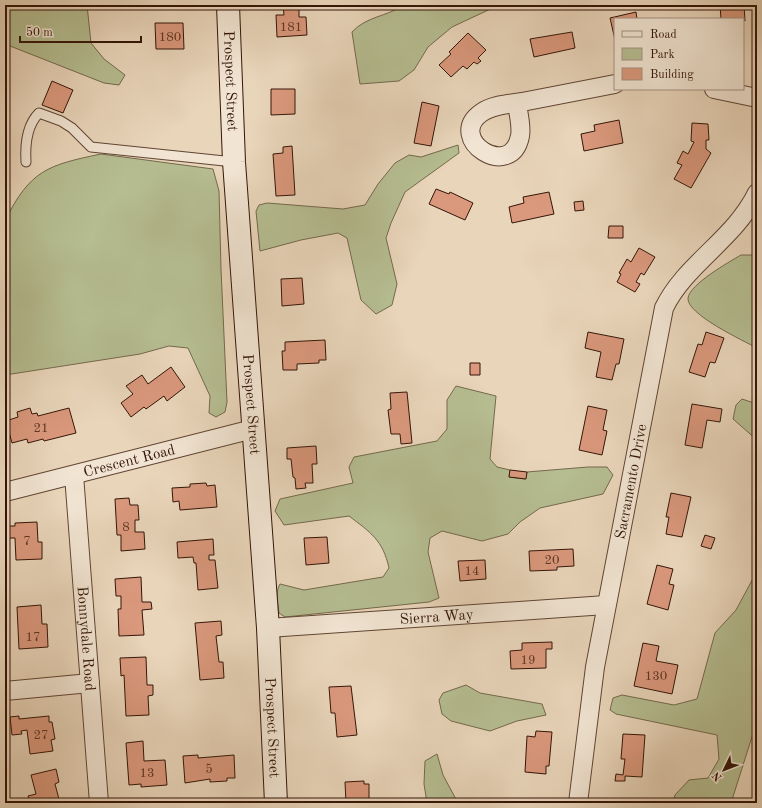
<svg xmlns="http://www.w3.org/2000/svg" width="762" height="808" viewBox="0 0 762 808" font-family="'Old Standard TT',serif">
	<rect width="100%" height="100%" fill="#e9d5ba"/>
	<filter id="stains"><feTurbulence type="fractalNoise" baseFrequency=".005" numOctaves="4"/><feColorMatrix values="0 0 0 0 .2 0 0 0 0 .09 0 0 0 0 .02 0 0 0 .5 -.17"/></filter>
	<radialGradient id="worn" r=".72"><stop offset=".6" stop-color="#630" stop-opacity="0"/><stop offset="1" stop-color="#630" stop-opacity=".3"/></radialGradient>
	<path fill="#b5bd91" stroke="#74694c" d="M5,5H87L91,43L104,59L125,75L119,85L104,83L5,44Z
		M404,5H499L452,27L428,47L414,70L399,81L360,84L352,32C367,16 386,17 404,5Z
		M458,145L459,153L405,192L391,223L386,238L397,284L392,305L376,314L361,300L347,238L338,233L301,240L260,251L256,211L259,205L267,203L343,209L365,205L378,184L395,163L409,155L421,157Z
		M101,154L213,169L219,191L221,269L227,402L225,412L216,417L209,413L210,396L188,348L169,346L140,354L5,375V221C30,170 48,165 101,154Z
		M741,255H757V348C744,341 686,314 688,298C690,284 729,262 741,255Z
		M456,386L496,396L490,459L497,467L510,470L509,477L525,479L527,472L588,467H607L613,475L603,494L540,508L520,522L508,534L482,541L442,531L430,538L428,552L439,598L429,602L285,617L279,613C278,603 275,592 280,584L304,590L383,577L389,568C383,540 370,532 349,516L284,525L275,511L280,499L353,483L349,467L354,457L437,441L447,429V400Z
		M742,399L757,404V440L733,419L736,405Z
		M757,571V721L731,803H673L675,795L689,780L708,778L719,759L717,735L616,714L610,710L613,698L622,695L674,705L697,699L715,633L736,610Z
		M466,685L480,693L542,704L546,715L517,721L490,731L451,721L442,714L439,700L443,693Z
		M437,754L443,775L458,803H427L424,784L425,761Z"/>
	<path fill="#da987c" stroke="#341508" d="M283,5H299V17H306L307,35L277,37L276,15H284Z
		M720,5H744L745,21L743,19H721Z
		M636,12L637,19H615V40L610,18Z
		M155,23H183L184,49H156Z
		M572,32L575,48L534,57L530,39Z
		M468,33L486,50L478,58L481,61L477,64L474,62L467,69L463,66L451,77L439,65L451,54L449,52Z
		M52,81L73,90L63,113L42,105Z
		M271,89H295V114L271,115Z
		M422,102L439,106L431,146L414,143Z
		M619,120L623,143L584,151L581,134L595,131L594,125Z
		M692,123L708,124L709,140H706V149L711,153L691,188L674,179L682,165L677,163L683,151L688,154L694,142L691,141Z
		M292,146L295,195L276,196L273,154L283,153V147Z
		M436,189L449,194L450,192L473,203L465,220L429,204Z
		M549,192L554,214L512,223L509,207L524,203L523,197Z
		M583,201L584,210L575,211L574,202Z
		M609,226H623V238H608Z
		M639,248L655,257L644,275L641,273L636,282L640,284L635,292L617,282L621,274L619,273L627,259L631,262Z
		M302,278L304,304L282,306L281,279Z
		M588,332L624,339L619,364H616L612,380L596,377L601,352L585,348Z
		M706,332L724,338L715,363L710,362L705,377L689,372L698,344L702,345Z
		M325,340L326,360H319V363L297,364V370H283L282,351H285V342Z
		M470,363H480V375H470Z
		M171,367L185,387L167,401L164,396L146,409L144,407L131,417L121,403L133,394L126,386L142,375L148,384Z
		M407,392L412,443L401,444L400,434H391L388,410L391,409L390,393Z
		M692,404L722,409L720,422L707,420L702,448L685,445Z
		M588,406L607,410L603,430L607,431L602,455L579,450Z
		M30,408L32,414L37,413L38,416L69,408L76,433L44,441L43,439L28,443L27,439L12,443L6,421L18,417L17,412Z
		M316,446L317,464H312L313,483H305L306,488L296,489L295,478L293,477L291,459H287V448Z
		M510,470L527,472L526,479L509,477Z
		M206,483L207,486L215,485L217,507L180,510L179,501L173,502L172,488L190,487V484Z
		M671,493L691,497L682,537L666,534L669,517H666Z
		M129,498L130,505H138L139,520H135V532H144L145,549L121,551V535H117L115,499Z
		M37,522L38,542H42V559L16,560L15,538H9L8,526H15V523Z
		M705,535L715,538L711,549L701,546Z
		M327,537L329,563L306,565L304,538Z
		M213,539L214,555H209V560H215L218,588L198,590L196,563H194L193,557L178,558L177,542Z
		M573,549L574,566L557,567V570L530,571L529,551Z
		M485,560L486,579L460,581L458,561Z
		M657,565L673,569L669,584L674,585L668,610L647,604Z
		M141,577L142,602H151L152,609L142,610L144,635L119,636L118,609H121V596H116L115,579Z
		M41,605L42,624H47L48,647L19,649L17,607Z
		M221,621L222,635L216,636L219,662H223L224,678L200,680L195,623Z
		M552,642V649H546V668L511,669L510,651L522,650V643Z
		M643,643L659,646L656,661L678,665L672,694L634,686Z
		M146,657L147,685H153V695L148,696L149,715L126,716L124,675L121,676L120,658Z
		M351,686L357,735L337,737L335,713H331L329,687Z
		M19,716V719L49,716V722H52L55,739L51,740L53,751L30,754L27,730L21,731L22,734L12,735L10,717Z
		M536,731L552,732L549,766H546V774L525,772L527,736L535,737Z
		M623,734L645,735L642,777L625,776V781H615L616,774L623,775L625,759H621Z
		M143,741L144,761L165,760L167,785L141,787V784L129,785L126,743Z
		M198,755V758L234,755L235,778H227V781L210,782V779L185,783L183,756Z
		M56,769L59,782L55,784L60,803H30L28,796L36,794L31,775Z
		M364,781V784H369V803H346L345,782Z"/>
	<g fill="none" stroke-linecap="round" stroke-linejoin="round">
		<g stroke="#614534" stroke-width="11">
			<path id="lane" d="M26,162C25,146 26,126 39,113L61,121L72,128L91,147L234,162"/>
		</g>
		<g stroke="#614534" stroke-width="20">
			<g id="street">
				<path d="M714,89L757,98"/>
				<path d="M517,103C518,113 522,126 520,136C511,182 445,139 481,113C492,105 509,104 522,102C553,96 584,90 615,84"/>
				<path id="s1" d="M74,475L99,803"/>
				<path id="s2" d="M5,492L253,429"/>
				<path id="s3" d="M268,628L606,605"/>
				<path d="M5,691L90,683"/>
				<path id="s4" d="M578,803L595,667L664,308C686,263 734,240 757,193"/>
			</g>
		</g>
		<g stroke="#341508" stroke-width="24">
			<g id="secondary">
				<path id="s5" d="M228,5L234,162L268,628L276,803"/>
			</g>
		</g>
		<use href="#lane" stroke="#f1e4d2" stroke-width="9"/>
		<use href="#street" stroke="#f1e4d2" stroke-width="18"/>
		<use href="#secondary" stroke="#f1e4d2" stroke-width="22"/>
	</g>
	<g text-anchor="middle" stroke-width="3" stroke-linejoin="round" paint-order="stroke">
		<g font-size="13" fill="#5e3625">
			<text x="291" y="31">181</text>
			<text x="170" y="41">180</text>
			<text x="41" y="432">21</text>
			<text x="126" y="531">8</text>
			<text x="27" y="545">7</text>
			<text x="552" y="564">20</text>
			<text x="472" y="575">14</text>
			<text x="33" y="641">17</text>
			<text x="528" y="664">19</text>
			<text x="656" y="680">130</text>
			<text x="41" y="739">27</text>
			<text x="209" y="773">5</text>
			<text x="147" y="777">13</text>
		</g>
		<g font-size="15" fill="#341508" stroke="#f1e4d2">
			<text dy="5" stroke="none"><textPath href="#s5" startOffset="76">Prospect Street</textPath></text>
			<text dy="5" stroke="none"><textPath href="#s5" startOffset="400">Prospect Street</textPath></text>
			<text dy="5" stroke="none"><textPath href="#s2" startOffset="128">Crescent Road</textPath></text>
			<text dy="5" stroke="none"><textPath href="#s4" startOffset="326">Sacramento Drive</textPath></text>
			<text dy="5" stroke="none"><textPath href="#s3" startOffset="169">Sierra Way</textPath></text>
			<text dy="5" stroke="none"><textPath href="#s1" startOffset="164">Bonnydale Road</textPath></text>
			<text dy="5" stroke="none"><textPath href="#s5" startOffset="724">Prospect Street</textPath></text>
		</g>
	</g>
	<rect width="762" height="808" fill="none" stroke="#e9d5ba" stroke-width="20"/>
	<rect x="6" y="6" width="750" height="796" fill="none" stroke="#341508" stroke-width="2"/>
	<rect x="10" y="10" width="742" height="788" fill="none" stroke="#341508"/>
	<rect x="614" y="18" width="130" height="72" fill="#f1e4d2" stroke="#a59181"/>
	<rect x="622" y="31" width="20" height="6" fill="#f1e4d2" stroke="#a59181"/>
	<text x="650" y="38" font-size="12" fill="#341508">Road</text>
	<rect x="622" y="48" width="20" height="12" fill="#b5bd91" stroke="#a59181"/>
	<text x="650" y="58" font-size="12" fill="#341508">Park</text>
	<rect x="622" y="68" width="20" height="12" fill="#da987c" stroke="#a59181"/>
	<text x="650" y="78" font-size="12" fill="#341508">Building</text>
	<g transform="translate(724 770) rotate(227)" stroke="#f1e4d2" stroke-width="3" paint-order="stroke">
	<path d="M0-3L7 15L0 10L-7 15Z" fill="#341508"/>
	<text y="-6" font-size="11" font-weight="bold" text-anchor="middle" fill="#341508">N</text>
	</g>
	<path d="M20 36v6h121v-6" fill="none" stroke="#341508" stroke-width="2"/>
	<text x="26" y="36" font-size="12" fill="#341508" stroke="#f1e4d2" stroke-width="3" paint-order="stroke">50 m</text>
	<rect width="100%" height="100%" filter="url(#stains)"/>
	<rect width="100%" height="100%" fill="url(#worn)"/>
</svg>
